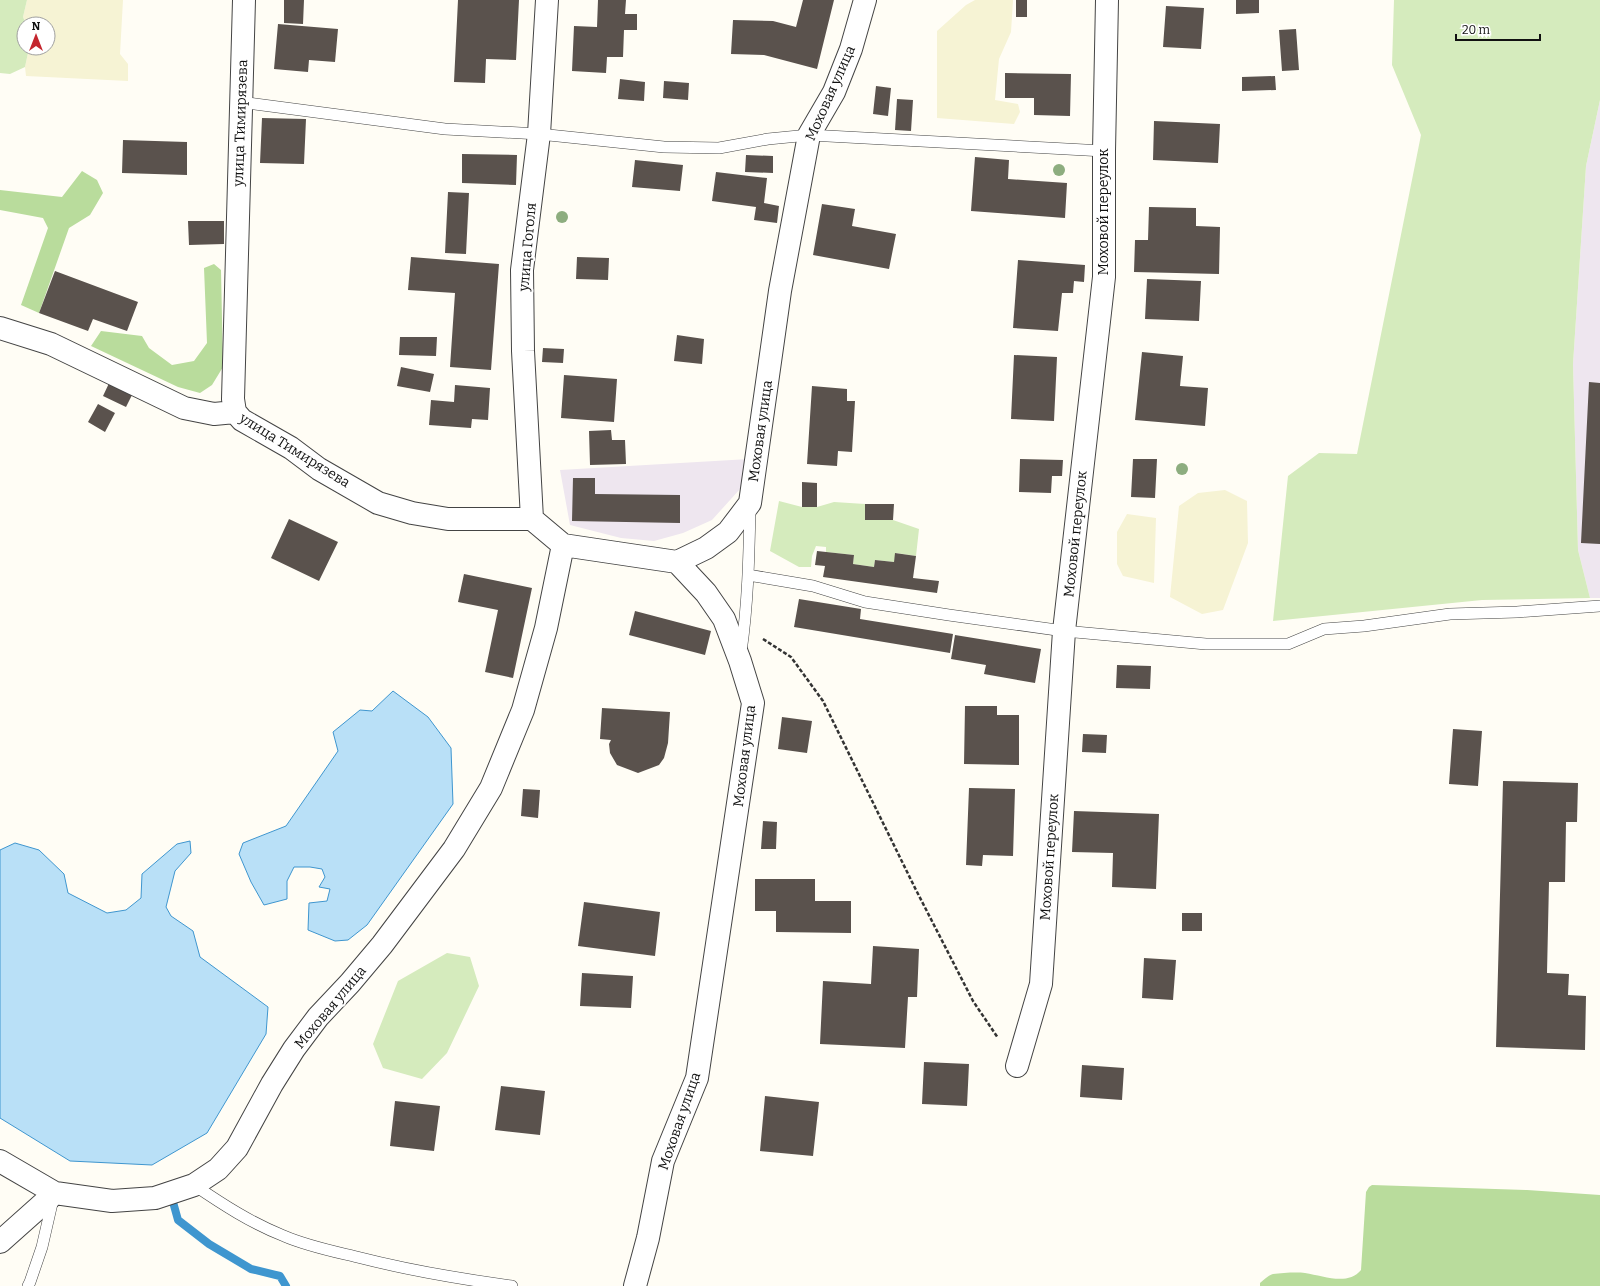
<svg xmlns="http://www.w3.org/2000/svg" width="1600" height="1286" viewBox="0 0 1600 1286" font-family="Bitter,serif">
	<rect width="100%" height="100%" fill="#fffdf5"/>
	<path fill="#eee6ef" d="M1600,100V598H1590L1578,550L1573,364L1586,166Z
		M749,459L740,489L712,520L683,533L654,541L621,538L570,525L560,470Z"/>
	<path fill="#f6f3d4" d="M27,0H123L120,54L128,64V81L26,76L25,67L29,48H48V24H26L23,17Z
		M975,0H1013L1011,32L999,59L995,100L1018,104L1020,112L1014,124L937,118V31L966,5Z
		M1225,490L1247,501L1248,543L1223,610L1202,614L1170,597L1179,506L1198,493Z
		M1127,514L1156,518L1154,583L1123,576L1117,564V532Z"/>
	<path fill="#d5ebbd" d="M0,0H27L23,17L26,24H24V48H29L25,67L10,74L0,73Z
		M1394,0H1600V100L1586,166L1573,364L1578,550L1590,598L1482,600L1273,621L1288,476L1319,453L1357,454L1421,135L1392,65Z
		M779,501L802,507H817L834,502L865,504V520H893L919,529L916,556L896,553L894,562L875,560L874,567L853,564L854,555L826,552V547L816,546L812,556L811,567H799L770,551Z
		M447,953L470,957L479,986L447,1053L422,1079L383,1068L373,1044L398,981Z"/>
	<path fill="#b9dc9c" d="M82,171L97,180L103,193L90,215L69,228L39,313L21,305L48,228L43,218L0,210V190L62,197Z
		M214,264L221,270L223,367L212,385L200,393L178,387L91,346L101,331L142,336L149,348L172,365L194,361L207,343L204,268Z
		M1372,1185L1527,1190L1600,1195V1286H1260V1283C1264,1280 1269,1275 1273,1274C1282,1273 1296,1272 1305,1273C1324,1276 1348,1286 1361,1270L1366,1192L1369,1187Z"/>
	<path fill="#b9e0f7" stroke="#3f96cf" d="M393,691L428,717L451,748L453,804L367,925L348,940L335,941L308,930L309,903L327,901L330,889L319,887L325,877L322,869L310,867H294L287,881V899L264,905L251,882L239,854L243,843L286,826L338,751L333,732L360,710L372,711Z
		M190,841L191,853L175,871L166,907L171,916L193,931L200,957L268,1007L266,1034L207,1133L152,1165L70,1161L0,1118V850L15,843L39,850L64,874L68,893L107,913L126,910L141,898L142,874L177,844Z"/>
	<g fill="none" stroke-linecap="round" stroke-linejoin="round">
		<path stroke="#3f96cf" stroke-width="8" d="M173,1202L178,1220L209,1244L251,1269L280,1276L286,1286"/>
	</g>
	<path fill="#5a524d" d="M284,0H304L303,24L284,23Z
		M458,0H519L516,60L486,59L485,83L454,82Z
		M598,0H626L625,14H637V30H624L623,57H607L606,73L572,71L574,26L597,27Z
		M803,0H834L817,69L764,55L731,54L733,20L773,21L796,27Z
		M1016,0H1027V17H1016Z
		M1236,0H1259V13L1236,14Z
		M1166,6L1204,8L1201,49L1163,47Z
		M278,24L338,29L335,62L309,60L308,72L274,69Z
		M1296,29L1299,70L1282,71L1279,30Z
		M1005,73L1071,74L1070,116L1034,115V98H1005Z
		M1275,76L1276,90L1242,91V77Z
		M620,79L645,82L644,101L618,99Z
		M664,81L689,83L688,100L663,98Z
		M876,86L891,88L888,116L873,114Z
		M897,99L913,100L911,131L895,130Z
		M262,118L306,119L304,164L260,163Z
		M1154,121L1220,124L1218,163L1153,160Z
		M123,140L187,142V175L122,173Z
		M462,154L517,155L516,185L462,183Z
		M746,155L773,156V173L745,172Z
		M975,157L1009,160L1008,179L1067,183L1065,218L971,211Z
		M635,160L683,165L680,191L632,187Z
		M716,172L767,178L764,203L779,206L777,223L754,220L756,207L712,201Z
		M448,192L469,193L466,254L445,253Z
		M822,204L855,209L852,226L896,234L889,269L813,255Z
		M1149,207L1196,208V226L1220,227L1219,274L1134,272L1135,240H1148Z
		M188,221H224V244L189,245Z
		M411,257L499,264L491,370L450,367L455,293L408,290Z
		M577,257L609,258L608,280L576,279Z
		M1018,260L1085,265L1084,282L1074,281L1073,293H1062L1058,331L1013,328Z
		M55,271L138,302L127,331L93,319L88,331L39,313Z
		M1147,279L1201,281L1199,321L1145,319Z
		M677,335L704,339L702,364L674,361Z
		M400,337H437L436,356L399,355Z
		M543,348L564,349L563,363L542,362Z
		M1142,352L1183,356L1180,386L1208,388L1205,426L1135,420Z
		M1014,355L1057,357L1054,421L1011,419Z
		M401,367L434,374L430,392L397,386Z
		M564,375L617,379L614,422L561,418Z
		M111,379L134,391L126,407L103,396Z
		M1589,382L1600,383V544L1581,543Z
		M455,385L490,388L488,420L472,419L471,428L429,425L431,400L454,402Z
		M812,386L847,389V401H855L852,452L838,451L837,466L807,464Z
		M98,404L115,413L105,432L88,422Z
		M611,430L612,440H625L626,464L590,465L589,431Z
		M1020,459L1063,460L1062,476H1052L1051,493L1019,492Z
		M1133,459H1157L1155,498L1131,497Z
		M573,478H595V494L680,495V523L572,521Z
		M802,482L817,483V507H802Z
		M865,504H894L893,520H865Z
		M289,519L338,542L319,581L271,558Z
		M817,551L854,555L853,564L874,567L875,560L894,562L895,553L916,556L913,578L939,581L937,593L823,577L825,566L815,565Z
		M464,574L532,588L513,678L485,672L498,610L458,602Z
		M799,599L861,609L860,619L953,634L950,653L794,627Z
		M635,611L711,631L705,655L629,635Z
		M955,635L1041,649L1035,683L984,674L986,665L951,659Z
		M1117,665L1151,666L1150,689L1116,688Z
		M965,706H997V715H1019V765L964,764Z
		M602,708L670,712L668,743L664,758L659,765L638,773L617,765L610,753L609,744L611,740L600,739Z
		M782,717L812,721L807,753L778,749Z
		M1453,729L1482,731L1478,786L1449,784Z
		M1083,734L1107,735L1106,753L1082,752Z
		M1503,781L1578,783L1577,822H1566L1565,882H1549L1547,973L1569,974L1568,995L1586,996L1585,1050L1496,1047Z
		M969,788L1015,789L1013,856L983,855L982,866L966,865Z
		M523,789L540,790L538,818L521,816Z
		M1074,811L1159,814L1156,889L1112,887L1113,853L1072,852Z
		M763,821L777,822L776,849H761Z
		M755,879H815V901H851V933L776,932V911H755Z
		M584,902L660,912L655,956L578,946Z
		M1182,913H1202V931H1182Z
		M873,946L919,949L917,997H908L905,1048L820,1044L823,981L871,984Z
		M1144,958L1176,960L1173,1000L1142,998Z
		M582,973L633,976L631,1008L580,1006Z
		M924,1062L969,1064L967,1106L922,1104Z
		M1082,1065L1124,1068L1122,1100L1080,1097Z
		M501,1086L545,1091L540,1135L495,1130Z
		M765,1096L819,1102L813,1156L760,1151Z
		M395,1101L440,1106L434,1151L390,1146Z"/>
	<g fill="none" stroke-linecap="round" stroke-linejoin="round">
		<g stroke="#444" stroke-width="12">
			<path id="service" d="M240,102L445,129L539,134L664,147L719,148L768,139L809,135L1104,151
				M748,575L813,586L865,602L949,615L1064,631L1206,644H1288L1324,629L1364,626L1450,614L1517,612L1600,606
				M741,652C748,604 749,556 750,508
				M194,1185C222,1204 251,1223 284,1236C307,1246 332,1251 357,1257C408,1270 460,1279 512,1286
				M28,1286L30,1282L42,1247L53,1199"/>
		</g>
		<g stroke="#444" stroke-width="24">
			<path id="minor" d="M244,0L233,399L235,412L242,420L291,448L319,469L378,503L412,513L448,519H532L563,545L677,562
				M0,328L51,344L184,408L214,414L235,412
				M532,519L523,351L522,270L539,134L547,0
				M677,562L706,548L728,532L750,503L780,291L809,135L834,92L851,49L865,0
				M1017,1066L1041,984L1064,631L1104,277V151L1107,0
				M0,1161L55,1193L112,1201L155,1198L194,1185L218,1169L237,1148L272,1084L294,1049L318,1017L350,983L382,945L454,849L491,788L523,710L546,628L563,545
				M0,1242L55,1193
				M635,1286L648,1238L663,1161L697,1078L753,703L740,661L724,619L706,593L677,562"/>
		</g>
		<path stroke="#333" stroke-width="2.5" stroke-dasharray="4 2" stroke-linecap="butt" d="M763,639L791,657L823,701L915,888L973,1001L998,1038"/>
		<use href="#service" stroke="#fff" stroke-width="11"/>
		<use href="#minor" stroke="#fff" stroke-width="22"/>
	</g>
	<g fill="#8dad7f">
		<circle cx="1059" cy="170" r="6"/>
		<circle cx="562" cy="217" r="6"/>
		<circle cx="1182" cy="469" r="6"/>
	</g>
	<g text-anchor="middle" stroke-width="4" stroke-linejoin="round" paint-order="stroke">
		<g font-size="14" fill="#111" stroke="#fff">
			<text transform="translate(830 93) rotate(-66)" y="5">Моховая улица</text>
			<text transform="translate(240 123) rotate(-88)" y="5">улица Тимирязева</text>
			<text transform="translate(1103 212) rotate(-90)" y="5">Моховой переулок</text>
			<text transform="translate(527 247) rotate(-85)" y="5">улица Гоголя</text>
			<text transform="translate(760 431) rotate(-82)" y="5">Моховая улица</text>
			<text transform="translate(295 450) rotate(32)" y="5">улица Тимирязева</text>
			<text transform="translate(1075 534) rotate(-84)" y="5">Моховой переулок</text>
			<text transform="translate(744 756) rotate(-83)" y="5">Моховая улица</text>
			<text transform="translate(1049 857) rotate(-86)" y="5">Моховой переулок</text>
			<text transform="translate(330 1007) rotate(-50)" y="5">Моховая улица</text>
			<text transform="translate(679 1121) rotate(-71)" y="5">Моховая улица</text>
		</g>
	</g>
	<g transform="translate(36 36)"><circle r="19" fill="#ffffff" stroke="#a0a0a0"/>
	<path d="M0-3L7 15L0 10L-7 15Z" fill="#c4262e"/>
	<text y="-6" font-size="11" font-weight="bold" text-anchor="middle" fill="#111111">N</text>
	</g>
	<path d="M1456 34v6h84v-6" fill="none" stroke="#111111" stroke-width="2"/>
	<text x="1462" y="34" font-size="12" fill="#111111" stroke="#ffffff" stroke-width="3" paint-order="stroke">20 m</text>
</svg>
